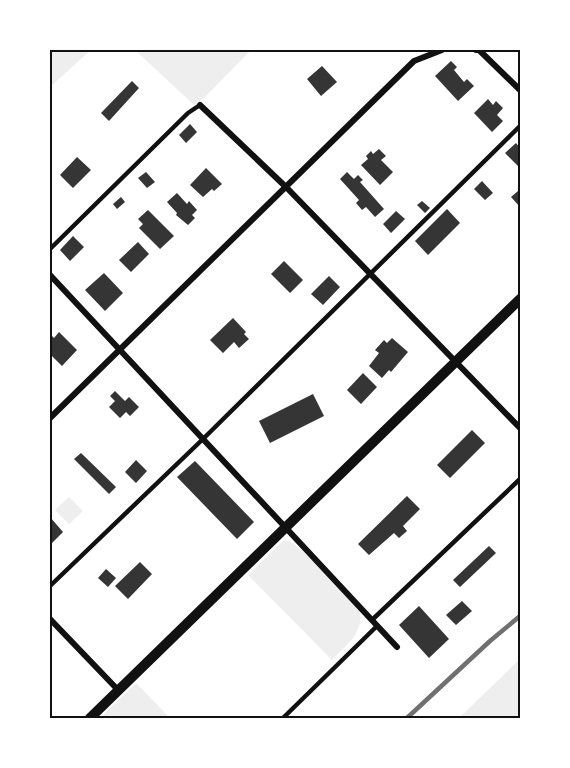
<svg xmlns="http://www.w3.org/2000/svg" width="570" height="768" viewBox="0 0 570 768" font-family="'Work Sans',sans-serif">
	<rect width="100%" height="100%" fill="#fff"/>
	<path fill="#eee" d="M50,50H91L50,87Z
		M135,50H251L205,97L194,105Z
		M69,497L83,511L69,524L55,510Z
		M283,541H289L298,547L357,603C368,630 349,642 332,660L248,575Z
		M520,659V716L519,718H459Z
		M136,683L170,718H100Z"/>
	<path fill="#353535" d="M451,61L457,67L454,70L464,82L467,79L474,86L458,101L435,76Z
		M322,66L337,82L321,96L307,79Z
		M132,81L139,88L109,121L101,113Z
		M488,99L493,105L496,101L503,108L497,115L503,121L492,132L474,113Z
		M190,124L197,132L186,143L179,135Z
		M516,143L520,148V168L505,153Z
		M379,149L386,156L381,160L393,172L380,185L361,165L368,159L366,156L371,151L373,154Z
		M77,157L91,170L73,188L60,175Z
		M206,168L222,184L214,191L212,189L203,197L190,185Z
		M146,172L155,182L147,188L138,178Z
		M347,172L354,179L358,175L363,180L360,182L384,209L375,217L366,207L362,210L356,203L359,200L340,179Z
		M482,181L493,193L485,200L474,189Z
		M518,191L520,194V207L511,197Z
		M177,193L187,204L189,201L197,210L192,215L195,218L188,225L176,215L177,213L167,202Z
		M121,197L125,202L117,209L113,204Z
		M422,201L430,208L425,213L417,205Z
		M447,209L460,223L428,255L415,241Z
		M148,210L174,236L160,249L139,228L143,224L138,219Z
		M396,211L405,219L391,233L383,224Z
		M73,236L84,247L70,261L60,250Z
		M138,242L149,254L131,272L119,260Z
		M284,261L303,280L290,293L271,274Z
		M104,273L123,293L105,311L85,290Z
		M329,276L340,287L323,305L311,294Z
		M233,318L246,332L244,334L249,339L239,348L234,342L223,353L210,340Z
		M59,332L77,350L62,366L50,354V334L54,338Z
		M392,338L408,352L391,372L389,370L382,378L369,366L379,353L375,350L384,340L387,343Z
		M363,373L377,387L361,404L347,390Z
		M115,391L125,401L129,397L139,407L130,416L126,412L120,418L109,407L115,401L110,396Z
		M313,394L324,416L270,443L259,421Z
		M472,430L485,443L450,478L437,465Z
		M81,453L116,487L109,494L74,459Z
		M136,460L147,471L136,483L125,472Z
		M195,461L254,522L237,539L177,477Z
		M407,496L420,509L403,526L407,531L399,538L394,533L369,555L358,544Z
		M50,517L63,532L50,545Z
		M489,546L496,553L460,587L453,580Z
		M140,562L152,574L128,599L115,586Z
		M106,569L116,578L108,587L98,578Z
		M462,601L472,611L456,625L446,615Z
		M419,606L449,639L429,658L399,625Z"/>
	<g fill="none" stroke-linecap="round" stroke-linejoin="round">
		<path stroke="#111" stroke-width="4.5" d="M50,249L188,113L200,105
			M50,586L203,439L520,126
			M372,620L520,479
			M283,718L377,626"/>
		<path stroke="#111" stroke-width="6" d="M476,50H479L520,90
			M200,105L287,188L520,428
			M50,275L397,647
			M50,418L414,61L442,50
			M50,619L119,691"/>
		<path stroke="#111" stroke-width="10" d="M90,718L520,299"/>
		<path stroke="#707070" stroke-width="4.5" d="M407,718L490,641L520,616"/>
	</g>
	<rect width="570" height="768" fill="none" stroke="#ffffff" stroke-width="102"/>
	<rect x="51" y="51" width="468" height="666" fill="none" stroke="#111" stroke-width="2"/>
</svg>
